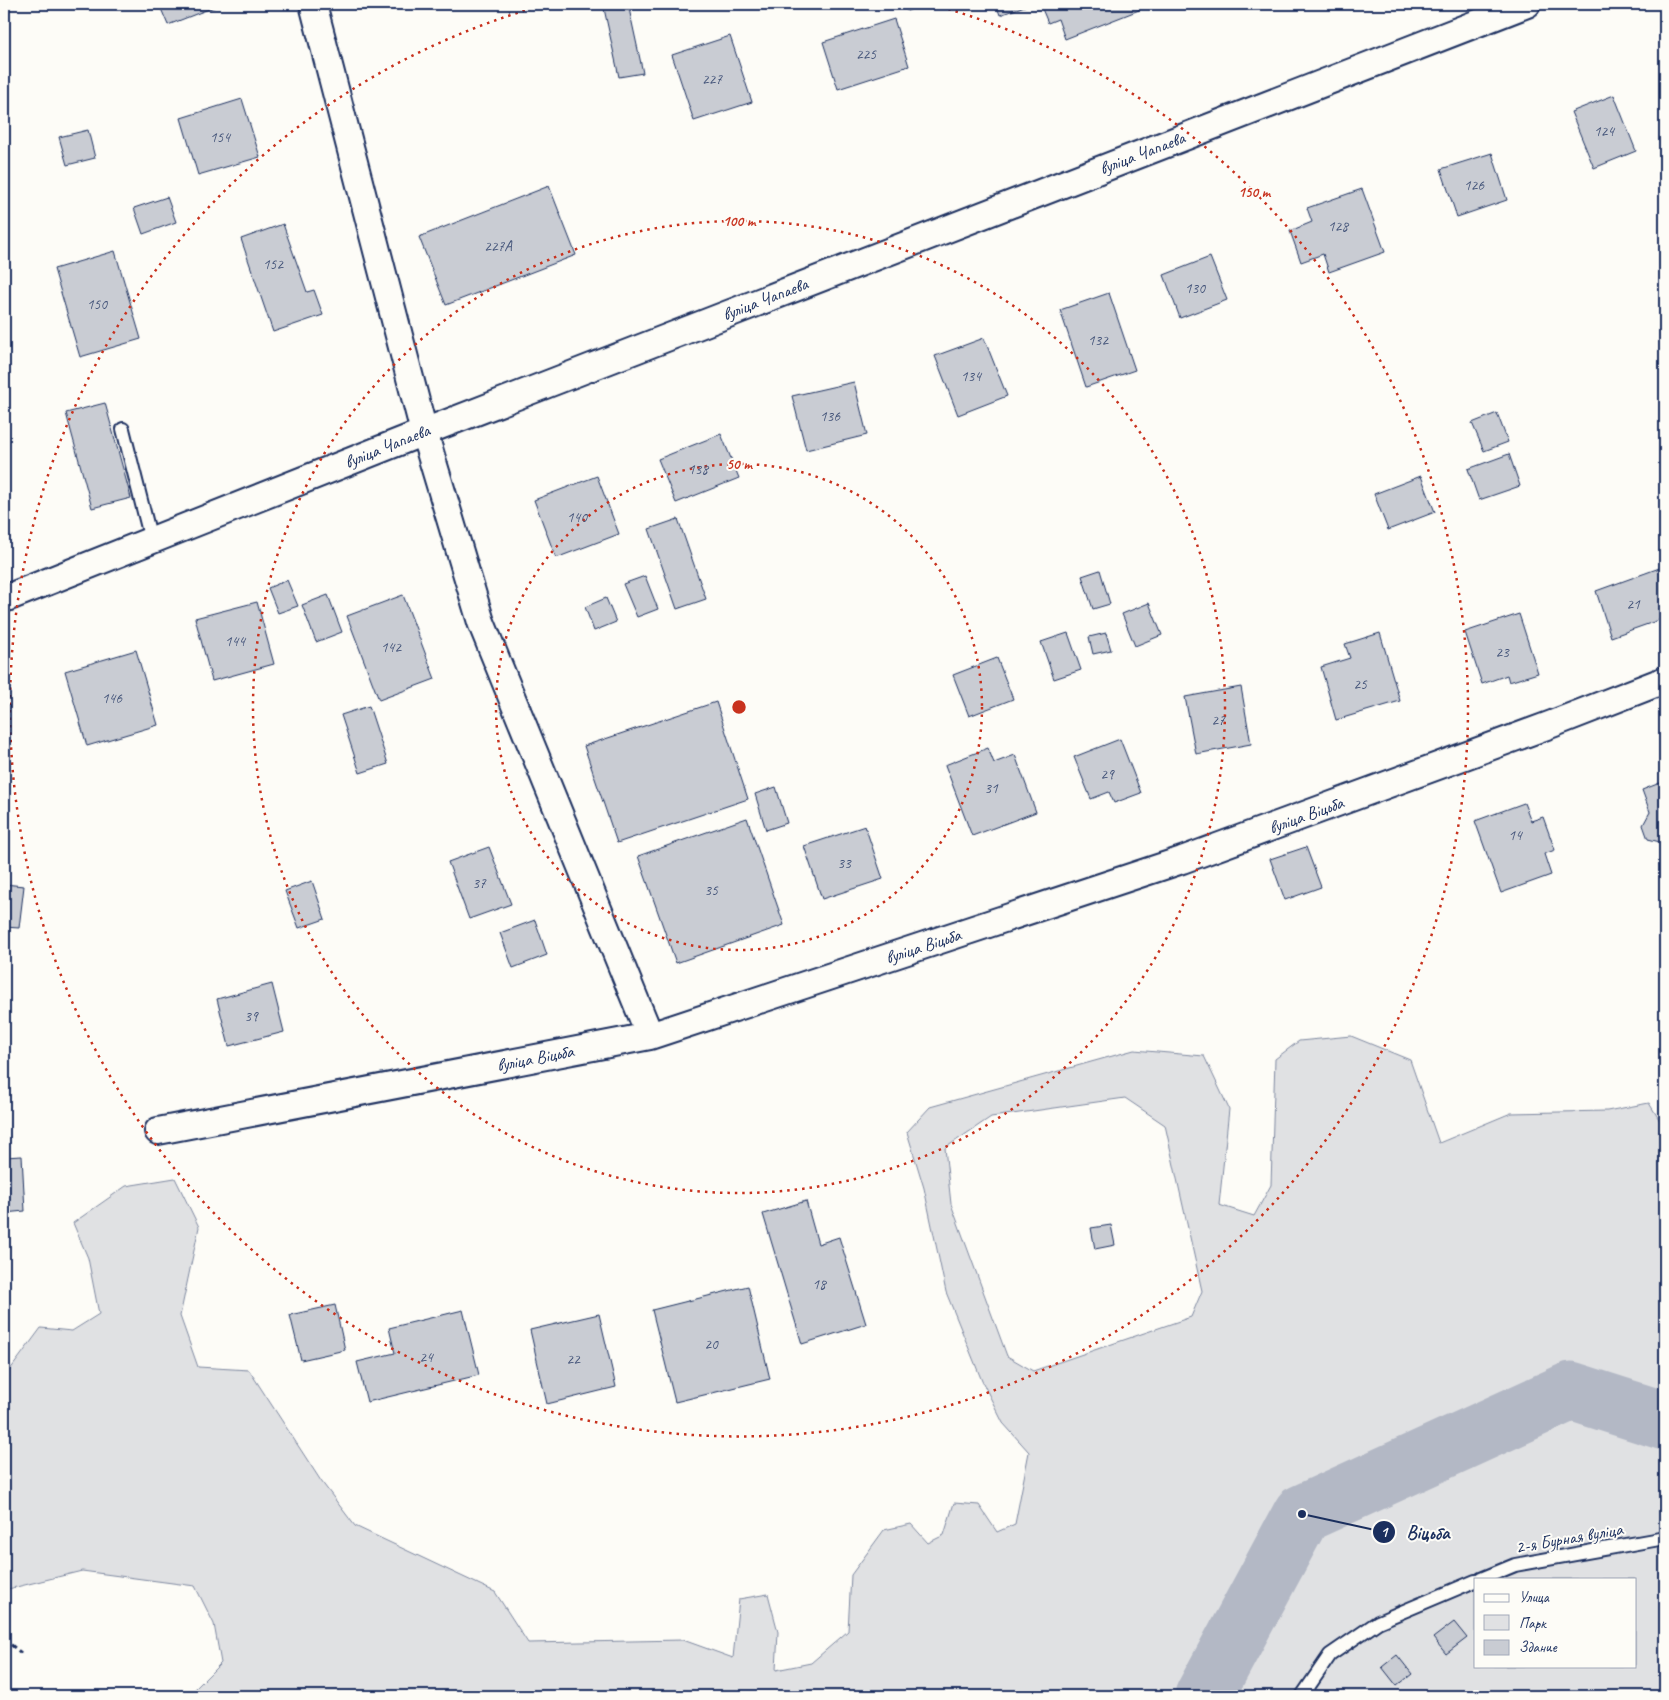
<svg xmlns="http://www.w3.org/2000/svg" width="1669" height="1700" viewBox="0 0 1669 1700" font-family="Caveat,sans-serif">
	<rect width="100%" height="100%" fill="#fdfcf7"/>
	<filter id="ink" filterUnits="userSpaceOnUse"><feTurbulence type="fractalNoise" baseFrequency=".02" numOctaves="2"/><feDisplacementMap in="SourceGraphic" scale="10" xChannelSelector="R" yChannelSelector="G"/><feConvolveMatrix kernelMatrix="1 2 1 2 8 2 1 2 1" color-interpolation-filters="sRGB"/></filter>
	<g filter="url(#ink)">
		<path fill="#e0e1e3" stroke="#7e88a0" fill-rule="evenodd" d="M1351,1036L1410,1060L1439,1143L1511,1113L1607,1111L1649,1103L1665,1129V1696H188L221,1663L214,1624L195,1586L82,1571L4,1590V1378L41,1328L72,1331L99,1314L88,1258L73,1223L126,1186L175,1178L199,1227L180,1316L198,1367L249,1370L321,1481L355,1526L495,1592L528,1643L683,1640L733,1658L739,1599L768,1594L778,1632L776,1670L811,1663L848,1631L851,1575L884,1530L911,1524L928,1543L944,1535L954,1503L979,1505L997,1532L1015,1524L1029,1452L1003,1423L982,1381L946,1292L924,1188L907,1132L930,1107L1134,1050L1204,1056L1229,1109L1219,1205L1254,1216L1271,1185L1275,1059L1299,1041ZM1125,1098L1165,1125L1202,1291L1191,1317L1033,1371L1007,1356L951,1204L945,1148L991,1117ZM1475,1579H1635V1666H1475Z"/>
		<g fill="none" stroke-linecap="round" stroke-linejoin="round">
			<path stroke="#b3b8c5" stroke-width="59" d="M1204,1696L1302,1514L1571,1391L1665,1421"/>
		</g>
		<path fill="#c9ccd3" stroke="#1b2f5e" d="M159,4H218L219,5L168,25Z
			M603,4H628L643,73L619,77Z
			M904,4H925L907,11Z
			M996,4H1030L1000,15Z
			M1040,4H1137L1139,10L1065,39L1058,19L1048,23Z
			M894,19L909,66L838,89L823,42Z
			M730,36L752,102L694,121L672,55Z
			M1614,95L1636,151L1594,168L1571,112Z
			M242,99L260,157L198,175L181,118Z
			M88,130L95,158L67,165L59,137Z
			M1492,153L1507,200L1457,217L1441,169Z
			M549,186L576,255L446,305L419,237Z
			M1362,189L1385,252L1329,272L1323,254L1301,262L1290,231L1312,222L1307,208Z
			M167,197L176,222L143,234L134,208Z
			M283,224L307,292L314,290L323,315L273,332L241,239Z
			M115,251L141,339L80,357L54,269Z
			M1210,257L1227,300L1180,318L1164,275Z
			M1109,293L1135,370L1086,387L1060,310Z
			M984,338L1007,396L958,415L935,356Z
			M854,382L867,435L806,450L792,396Z
			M105,403L131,498L92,508L66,413Z
			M1497,413L1508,442L1484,451L1472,423Z
			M721,434L739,478L676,503L658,459Z
			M1509,454L1520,486L1479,500L1468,469Z
			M597,476L619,534L556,558L534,500Z
			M1421,476L1435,512L1388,530L1374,494Z
			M678,519L706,599L677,609L649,529Z
			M1665,566V618L1611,637L1596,591Z
			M1100,570L1110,604L1093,609L1082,576Z
			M645,576L658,609L637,617L623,584Z
			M287,580L298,606L278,613L268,588Z
			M328,595L342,632L316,642L302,605Z
			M403,595L435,679L379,700L347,616Z
			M606,598L616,622L594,631L585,607Z
			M257,602L274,664L212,681L195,618Z
			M1149,603L1162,635L1135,646L1122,614Z
			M1519,614L1538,673L1509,682L1507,675L1482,684L1465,632Z
			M1068,633L1081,670L1054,679L1041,642Z
			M1106,633L1111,650L1093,654L1089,637Z
			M1380,633L1400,701L1336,720L1321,667L1350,658L1345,644Z
			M136,650L158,725L87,746L65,671Z
			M997,658L1013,699L969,716L953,675Z
			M1241,687L1251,744L1196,754L1185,697Z
			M716,702L748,799L617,843L584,746Z
			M369,706L388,764L360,773L341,715Z
			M1120,739L1141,793L1114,803L1109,792L1091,799L1074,757Z
			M988,748L994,763L1015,755L1036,812L972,836L945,765Z
			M1665,781V843H1664L1648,839L1643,825L1650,812L1642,790Z
			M776,787L787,823L766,830L755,794Z
			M1524,803L1531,821L1543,817L1555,850L1544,854L1551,875L1501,893L1475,821Z
			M747,818L784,925L676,963L638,856Z
			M865,826L883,879L822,899L804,846Z
			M489,847L511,904L469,919L448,862Z
			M1306,847L1321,887L1285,900L1270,859Z
			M312,881L325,919L299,928L285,891Z
			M4,884L24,886L19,928L4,927Z
			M535,920L547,955L513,968L500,933Z
			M272,984L284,1032L229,1046L217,999Z
			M22,1156L25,1211L4,1213V1157Z
			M806,1201L818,1244L839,1237L866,1324L802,1344L763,1214Z
			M1111,1225L1115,1245L1095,1249L1091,1228Z
			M748,1286L770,1379L675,1402L652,1310Z
			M335,1305L345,1350L301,1360L290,1315Z
			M463,1310L479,1375L367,1402L357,1362L395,1353L389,1328Z
			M599,1314L616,1387L547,1404L530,1330Z
			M1454,1622L1467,1638L1446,1654L1433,1638Z
			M1397,1655L1412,1674L1397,1686L1382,1667Z"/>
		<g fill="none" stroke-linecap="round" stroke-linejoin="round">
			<g stroke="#1b2f5e" stroke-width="16">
				<path id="lane" d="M123,429L151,540
					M1481,1579L1515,1565L1665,1538
					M1302,1696L1330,1655L1378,1622L1475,1581"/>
			</g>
			<g stroke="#1b2f5e" stroke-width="30">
				<path id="street" d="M313,4L424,432L481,622L650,1036
					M4,599L424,432L1527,4
					M158,1131L650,1036L1182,860L1552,724L1665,680"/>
			</g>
			<path stroke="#1b2f5e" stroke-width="3" stroke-dasharray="5 4" stroke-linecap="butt" d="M4,1639L21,1653"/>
			<use href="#lane" stroke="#fdfcf7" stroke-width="12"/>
			<use href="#street" stroke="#fdfcf7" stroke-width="26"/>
		</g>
	</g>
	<g fill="none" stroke="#c8321e" stroke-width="2.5" stroke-dasharray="2.5 5">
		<circle cx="739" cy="707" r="243"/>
		<circle cx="739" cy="707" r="486"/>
		<path d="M934 5A729 729 0 1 1 544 5"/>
	</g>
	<g text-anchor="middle" stroke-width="4" stroke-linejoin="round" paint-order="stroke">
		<g font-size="15" fill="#46567b">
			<text x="866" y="59">225</text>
			<text x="712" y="84">227</text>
			<text x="1604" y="136">124</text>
			<text x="220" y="142">154</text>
			<text x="1474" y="190">126</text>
			<text x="1338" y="231">128</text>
			<text x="498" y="251">227А</text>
			<text x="273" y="269">152</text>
			<text x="1195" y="293">130</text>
			<text x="97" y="309">150</text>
			<text x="1098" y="345">132</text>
			<text x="971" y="381">134</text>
			<text x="830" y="421">136</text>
			<text x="698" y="474">138</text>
			<text x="577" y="522">140</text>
			<text x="1633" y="609">21</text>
			<text x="235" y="646">144</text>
			<text x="391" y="652">142</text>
			<text x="1502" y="657">23</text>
			<text x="1360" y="689">25</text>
			<text x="112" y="703">146</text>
			<text x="1218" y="725">27</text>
			<text x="1107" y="779">29</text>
			<text x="991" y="793">31</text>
			<text x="1515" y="840">14</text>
			<text x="844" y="868">33</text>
			<text x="479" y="888">37</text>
			<text x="711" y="895">35</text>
			<text x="251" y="1021">39</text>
			<text x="819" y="1289">18</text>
			<text x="711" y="1349">20</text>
			<text x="426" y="1362">24</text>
			<text x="573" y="1364">22</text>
		</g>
		<g font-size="18" fill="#1b2f5e" stroke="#fdfcf7">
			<text transform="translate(1142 153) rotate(-21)" y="6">вуліца Чапаева</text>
			<text transform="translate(765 299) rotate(-21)" y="6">вуліца Чапаева</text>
			<text transform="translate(387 446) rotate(-22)" y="6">вуліца Чапаева</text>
			<text transform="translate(1306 815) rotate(-20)" y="6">вуліца Віцьба</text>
			<text transform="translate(923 946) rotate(-18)" y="6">вуліца Віцьба</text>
			<text transform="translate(535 1058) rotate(-11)" y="6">вуліца Віцьба</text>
			<text transform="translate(1569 1538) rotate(-10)" y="6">2-я Бурная вуліца</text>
		</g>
	</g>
	<circle cx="739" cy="707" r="8" fill="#c8321e" stroke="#fdfcf7" stroke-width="2.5"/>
	<g font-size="15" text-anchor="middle" font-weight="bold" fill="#c8321e" stroke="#fdfcf7" stroke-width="4" stroke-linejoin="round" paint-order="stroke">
		<text x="1254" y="197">150 m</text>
		<text x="739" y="226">100 m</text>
		<text x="739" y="469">50 m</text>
	</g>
	<path fill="none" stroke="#1b2f5e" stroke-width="2" d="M1302 1514L1384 1532"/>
	<g fill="#1b2f5e" stroke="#fdfcf7" stroke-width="2">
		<circle cx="1302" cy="1514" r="5"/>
		<circle cx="1384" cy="1532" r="12"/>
	</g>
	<g font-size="15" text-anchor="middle" font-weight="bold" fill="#fff">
		<text x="1384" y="1537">1</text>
	</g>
	<g font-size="19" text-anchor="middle" font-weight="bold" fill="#1b2f5e" stroke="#fdfcf7" stroke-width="4" stroke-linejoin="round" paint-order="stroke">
		<text x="1428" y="1539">Віцьба</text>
	</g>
	<rect width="1669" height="1700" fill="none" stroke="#fdfcf7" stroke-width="20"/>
	<rect x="10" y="10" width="1649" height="1680" fill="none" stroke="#1b2f5e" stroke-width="2" filter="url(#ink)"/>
	<rect x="1474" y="1578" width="162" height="90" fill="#fdfcf7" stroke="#a3aaba"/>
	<rect x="1484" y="1594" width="25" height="8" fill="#fdfcf7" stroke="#a3aaba"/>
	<text x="1519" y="1602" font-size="15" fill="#1b2f5e">Улица</text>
	<rect x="1484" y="1615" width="25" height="15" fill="#e0e1e3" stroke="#a3aaba"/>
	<text x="1519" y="1628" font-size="15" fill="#1b2f5e">Парк</text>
	<rect x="1484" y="1640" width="25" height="15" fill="#c9ccd3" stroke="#a3aaba"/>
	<text x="1519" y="1652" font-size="15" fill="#1b2f5e">Здание</text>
</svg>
